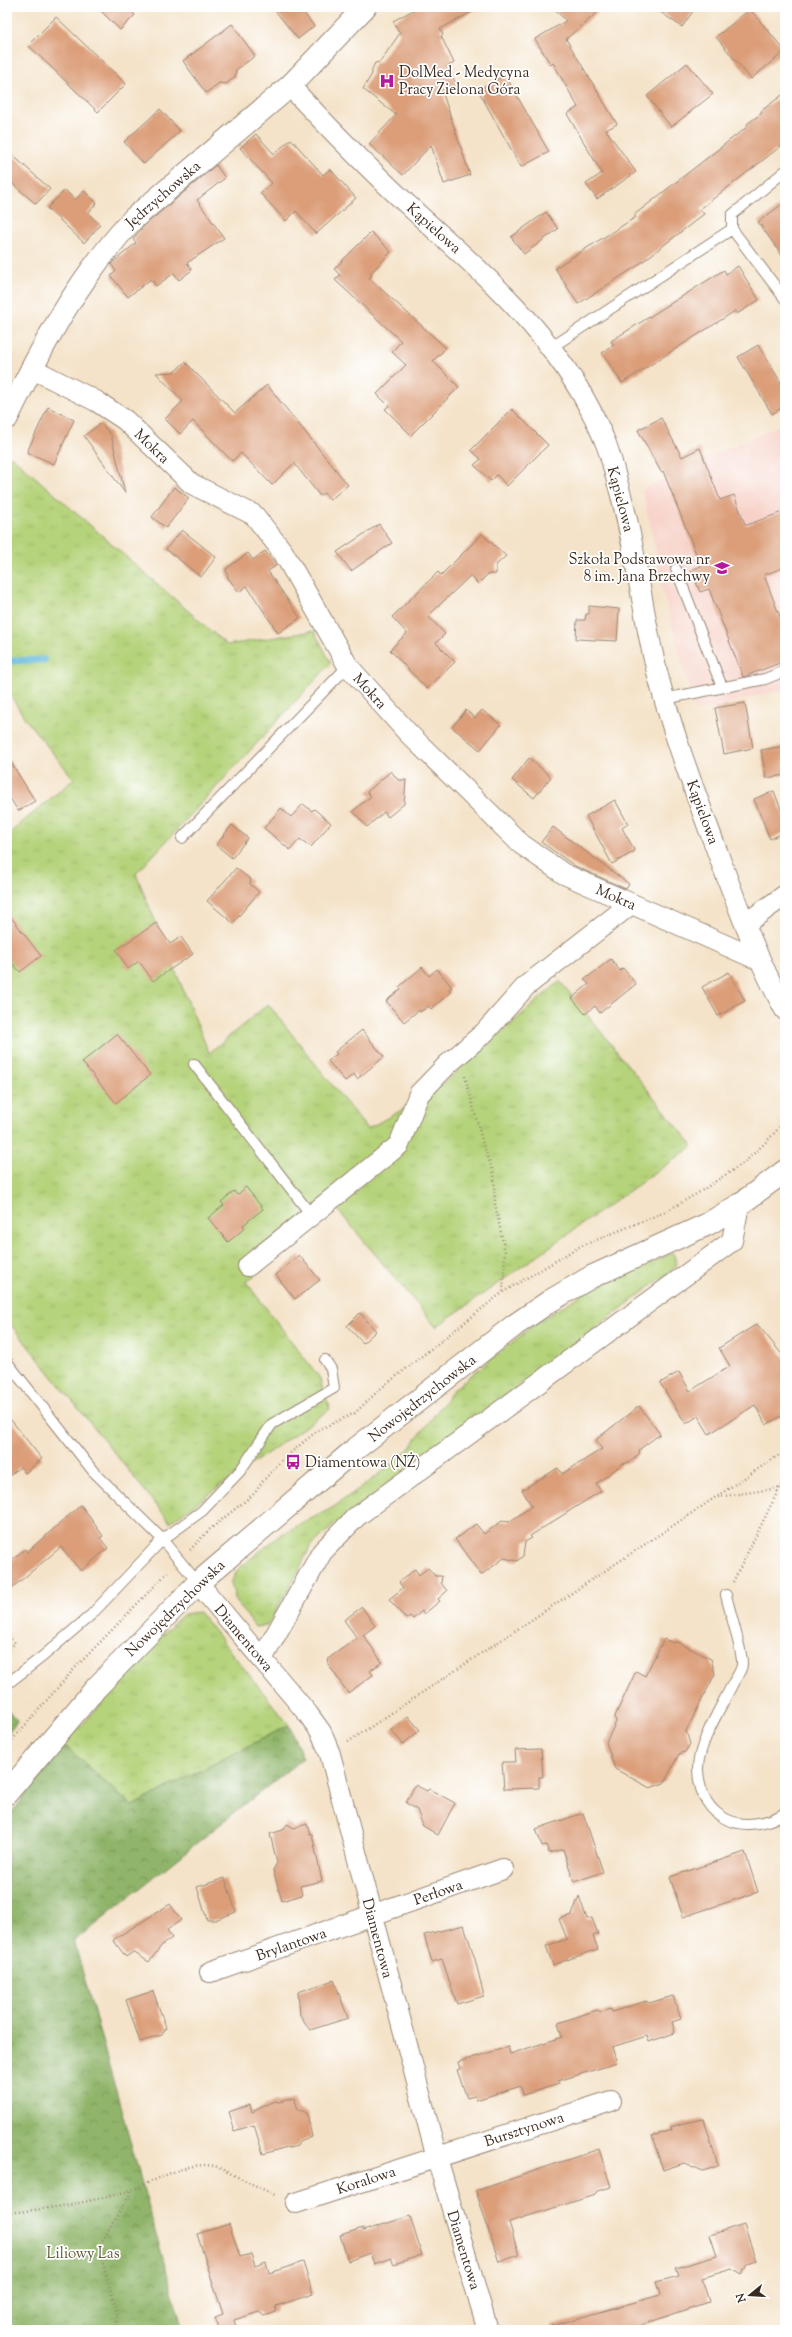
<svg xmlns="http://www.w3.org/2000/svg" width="792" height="2337" viewBox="0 0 792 2337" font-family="'Sorts Mill Goudy',serif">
	<defs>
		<pattern id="grass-tufts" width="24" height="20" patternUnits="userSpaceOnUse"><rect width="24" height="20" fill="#b5d37a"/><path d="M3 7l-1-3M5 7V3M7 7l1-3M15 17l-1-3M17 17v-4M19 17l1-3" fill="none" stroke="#9db569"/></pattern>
		<pattern id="forest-crowns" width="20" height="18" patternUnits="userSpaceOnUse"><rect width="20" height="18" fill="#90b56a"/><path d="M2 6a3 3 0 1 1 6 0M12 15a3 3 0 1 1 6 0" fill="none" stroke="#779357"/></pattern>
	</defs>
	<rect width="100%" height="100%" fill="#fff"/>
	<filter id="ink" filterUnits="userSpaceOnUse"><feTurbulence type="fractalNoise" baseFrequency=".025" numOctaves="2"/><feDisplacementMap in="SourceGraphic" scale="8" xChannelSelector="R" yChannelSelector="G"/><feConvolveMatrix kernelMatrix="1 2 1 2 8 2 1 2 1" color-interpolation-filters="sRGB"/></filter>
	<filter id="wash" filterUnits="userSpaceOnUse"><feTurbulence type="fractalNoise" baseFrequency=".012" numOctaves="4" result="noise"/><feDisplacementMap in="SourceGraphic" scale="16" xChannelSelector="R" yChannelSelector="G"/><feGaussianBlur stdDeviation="0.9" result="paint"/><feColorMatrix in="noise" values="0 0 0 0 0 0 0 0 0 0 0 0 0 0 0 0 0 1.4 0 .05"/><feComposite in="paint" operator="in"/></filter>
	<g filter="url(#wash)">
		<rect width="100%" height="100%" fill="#f4e3c9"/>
		<path fill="#f7d1c7" d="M785,423V689L695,712L660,581L657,555L642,490L724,450Z"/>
		<path fill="url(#grass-tufts)" stroke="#787e4c" d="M11,456L227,645L314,631L331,663L136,874L209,1053L268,1004L367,1129L431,1094L560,981L693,1146L436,1327L337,1209L246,1282L319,1377L330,1409L170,1522L7,1320V835L74,779L26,720L7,690V465Z
			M673,1253L677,1264L671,1271L335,1524L310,1547L298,1572L267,1626L255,1627L236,1601L231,1583L238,1569L280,1535L332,1508L370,1481L408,1450L455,1388L536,1323L589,1290Z
			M199,1612L289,1725L132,1806L64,1745L173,1624L184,1614Z"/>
		<path fill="url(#forest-crowns)" stroke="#667044" d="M7,1710L18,1721L7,1735Z
			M289,1725L303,1758L74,1941L183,2330H7V1819L64,1745L132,1806Z"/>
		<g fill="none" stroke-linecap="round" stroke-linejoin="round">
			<path stroke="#5bb6d9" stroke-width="7" d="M7,661L44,660"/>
		</g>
		<g id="blocks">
			<path fill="#db9e79" d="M97,7H126L135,15L120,30Z
				M272,7H299L314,26L298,39Z
				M419,7H481L440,29L443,35L441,36L454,63L447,67L458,87L443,94L470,175L444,184L431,145L403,175L369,144L396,115L363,89L372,74V69L375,63L380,62L400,33L393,21Z
				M553,7H604L566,39L617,124L606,130L636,172L597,199L586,184L602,173L567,114L578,107L553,63L551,65L535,39L566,21Z
				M653,7H696L682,27Z
				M750,9L785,51L751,79L716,37Z
				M56,17L126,84L98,112L28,45Z
				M232,24L255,56L236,70L235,77L226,84L219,83L206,93L183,61Z
				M687,63L713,94L671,127L647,96Z
				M505,75L549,152L521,167L478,90Z
				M785,93V143L700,209L704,214L637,266L578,304L555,268L636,217L634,215L748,126L747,124L762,113L761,111Z
				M160,109L180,131L144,164L124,142Z
				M256,134L274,154L291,139L323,175L330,169L356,198L316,234L296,211L286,221L260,193L272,183L240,148Z
				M7,150L50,189L36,204L7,179Z
				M216,165L225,178L197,200L224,238L187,263L192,270L179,280L174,273L156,286L151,279L128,297L111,276L116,271L111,264L136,243L133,239L142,228Z
				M65,190L75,200L84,191L97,203L88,213L100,225L84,243L47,208Z
				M785,202V259L758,222Z
				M546,212L558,229L524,254L511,237Z
				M371,232L391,252L370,274L372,276L369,278L446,348L433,361L459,387L411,435L385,409L389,406L377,394L406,365L392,352L401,341L335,280L340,275L334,269Z
				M738,266L759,300L737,314L735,311L622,383L602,353L614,345L611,341L724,270L726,274Z
				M758,345L785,389V406L772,414L738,357Z
				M185,362L235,413L267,385L348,485L330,500L324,493L320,496L294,463L272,485L241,453L232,461L193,421L180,434L165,419L183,401L156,373L174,372Z
				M48,407L74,420L54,464L27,452Z
				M512,409L548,445L507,486L497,475L491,481L474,465L481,459L471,450Z
				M661,418L682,457L700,448L720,500L734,495L745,524L747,525L785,511V567L764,575L785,630V661L743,677L709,589L700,592L691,570L701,566L663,471L661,472L638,430Z
				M101,423L111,435L125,493L84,436Z
				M174,487L189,498L166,528L152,517Z
				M379,524L392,543L351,571L337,552Z
				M182,530L216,557L201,577L166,549Z
				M482,534L506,556L496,565V574H488L478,584L470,576L428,616L445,634L436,643L455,662L427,689L390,650L407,633L392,617L438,572L441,575Z
				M265,551L277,565L268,571L300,618L278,633L247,586L239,592L228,578L226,569L248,553L253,560Z
				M589,606L619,609L617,641L576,639L577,620H585L586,614H589Z
				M745,703L753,748L724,754L715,708Z
				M466,710L475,718L482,710L501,725L480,750L452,727Z
				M785,746V775L766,778L761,750Z
				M7,756L35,801L18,811L7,793Z
				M529,758L551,777L534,798L512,780Z
				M391,771L398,780H406L404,804L388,817L384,812L367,827L353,811L371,796L367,792Z
				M774,791L785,820V832L770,839L754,799Z
				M615,800L628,824L622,828L635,851L612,864L586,816Z
				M303,804L312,811L314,809L331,823L311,847L300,839L290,850L264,828L281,808L291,817Z
				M232,825L248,838L232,858L216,845Z
				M553,827L629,884L626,889L575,866L541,842Z
				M236,868L251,880L250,884L259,892L233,923L207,901Z
				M7,912L41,956L20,972L7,956Z
				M156,923L170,944L181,937L193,954L153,981L139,961L128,969L116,950Z
				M611,959L620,971L623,968L636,984L600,1013L595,1006L585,1014L572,998L589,984L584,980Z
				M422,967L429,976L437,969L452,987L449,989L451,992L431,1009L429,1006L420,1012L419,1010L404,1022L386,1001L401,989L399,987Z
				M729,972L745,1001L718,1016L702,987Z
				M362,1030L384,1057L357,1079L354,1074L345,1081L328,1061L337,1054L335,1052Z
				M117,1034L150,1075L116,1103L82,1062Z
				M246,1187L263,1209L243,1225L245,1228L228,1242L208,1218L224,1205L221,1202L234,1191L237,1195Z
				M299,1255L320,1280L295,1299L276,1275Z
				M360,1313L376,1331L363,1343L347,1326Z
				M757,1324L785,1358V1414L766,1425L755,1405L709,1434L698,1416L686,1424L660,1383L679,1372L690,1391L730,1366L719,1348Z
				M639,1406L660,1434L640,1449L639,1454L630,1462L622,1464L596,1484L601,1491L530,1536L532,1538L525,1542L523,1556L517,1561L504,1558L481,1575L455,1539L476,1524L484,1534L502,1521L509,1522L532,1506L522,1490L558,1468L562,1474L602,1449L596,1441L598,1438Z
				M7,1415L42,1459L25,1473L20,1467L7,1478Z
				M81,1505L103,1536L100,1538L108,1548L81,1571L61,1547L7,1592V1564L25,1549L27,1552Z
				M428,1568L435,1576H442L441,1583L447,1591L438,1599L440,1601L424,1614L422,1611L413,1619L410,1616L406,1619L389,1599L403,1588L399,1582L415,1569L419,1575Z
				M362,1607L375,1626L363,1635L382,1662L370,1671L373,1675L348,1693L328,1664L329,1658L357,1638L344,1620Z
				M664,1639L673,1643L677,1642L711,1659L715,1674L686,1731L690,1744L685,1752L679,1754L664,1783L650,1788L615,1769L606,1742L616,1722L615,1716L636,1671L645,1676Z
				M408,1716L420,1730L403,1744L391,1730Z
				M541,1749L543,1777H539V1788L504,1789L502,1762H516L515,1750Z
				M415,1785L427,1791L429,1789L455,1803L438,1835L423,1826L417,1810L406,1803Z
				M583,1813L603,1872L574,1882L563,1849L549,1853L546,1845L542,1846L536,1829Z
				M287,1824L294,1828L307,1824L310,1834H312L322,1881L300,1886L302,1895L282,1901L273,1870L277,1863L270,1834L283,1830Z
				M745,1852L758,1892L683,1917L670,1877Z
				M225,1878L236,1912L215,1920H207L197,1887Z
				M579,1896L587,1919L592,1918L598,1934L593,1936L598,1949L553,1965L546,1946L567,1939L559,1919L572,1915Z
				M170,1904L181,1920L167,1930L172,1938L162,1945L149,1962L133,1952L126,1957L113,1940Z
				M464,1925L475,1959L484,1996L457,2004L442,1959L432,1962L424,1935Z
				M334,1980L348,2018L310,2030L300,2015L298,1992Z
				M153,1991L166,2028L162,2035L140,2042L126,2000Z
				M673,1996L681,2019L672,2022L675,2033L649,2042L647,2036L612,2047L617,2063L558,2081L559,2084L523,2095L521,2086L476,2100L475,2096L467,2098L457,2070L460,2069L458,2062L508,2047L510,2054L562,2037L558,2023L597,2010L601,2012L611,2009L612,2012L646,2001L649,2003Z
				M294,2098L298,2109L307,2113L312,2137L300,2142L298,2146L290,2148L287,2147L263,2154L254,2125L234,2131L228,2112L250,2105L252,2112L275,2101L279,2102Z
				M704,2119L718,2166L703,2171L684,2163L663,2170L652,2136L672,2130L671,2127L680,2124Z
				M599,2149L611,2187L597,2191L595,2195L509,2222L519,2255L499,2262L476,2191Z
				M410,2216L422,2255L394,2264L391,2258L374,2264L370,2253L348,2261L340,2235L363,2228V2231Z
				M229,2224L240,2257L251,2254L255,2266L266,2262L269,2273L303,2262L313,2294L276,2306L275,2312L264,2316L259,2312L234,2320L237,2330H220L215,2317L223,2314L197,2234Z
				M744,2224L756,2261L747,2264L742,2275L732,2269L702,2278L709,2302L638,2326L640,2330H552L551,2326L660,2295L656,2282L679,2276L676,2268L717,2256L710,2235Z"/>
		</g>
	</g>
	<g filter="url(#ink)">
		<use href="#blocks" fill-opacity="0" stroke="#988674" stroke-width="1"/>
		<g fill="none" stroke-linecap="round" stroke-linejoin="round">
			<g stroke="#988674" stroke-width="12">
				<path id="service" d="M732,229L785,299
					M552,347L732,229V215L785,171
					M676,569L722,687
					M664,699L765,679L785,671
					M182,838L348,666
					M194,1064L312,1216
					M7,1362L93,1471L160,1537L198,1583
					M726,1595C729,1609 743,1653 742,1664C742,1670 736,1678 733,1683C722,1706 697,1745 698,1770C700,1821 745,1837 785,1813
					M7,1684L42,1657L91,1615L162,1540L202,1511L240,1471L272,1424L334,1388L331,1369L325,1360"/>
			</g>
			<g stroke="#988674" stroke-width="22">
				<path id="minor" d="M290,86C328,127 367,167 408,205C485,276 563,339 604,439C610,452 613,467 617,481C634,538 640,597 653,655C668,722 693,787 717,851C737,905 757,959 785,1010
					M31,368L96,401L125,420L192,484L254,515L283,552L348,666L408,733L521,844L564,874L759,960
					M745,924L785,895
					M248,1266L399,1145L419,1094L448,1064L485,1032L526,986L631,904
					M198,1583L308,1714L321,1732L330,1754L437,2158L488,2330
					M262,1659L322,1552L356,1517L732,1241L739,1205
					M210,1972L503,1869
					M296,2203L611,2101"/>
			</g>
			<g stroke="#988674" stroke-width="24">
				<path id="tertiary" d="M7,1793L96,1688L198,1583L353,1451L515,1325L550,1301L591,1277L708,1224L739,1205L785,1171"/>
			</g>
			<g stroke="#988674" stroke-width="24">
				<path id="secondary" d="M7,418C43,344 77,280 133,219L290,86L365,7"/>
			</g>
			<path stroke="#988674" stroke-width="2.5" stroke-dasharray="1 3" stroke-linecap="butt" d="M465,1076L483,1144L494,1174L495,1204L505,1252L503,1291
				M718,1497L779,1488L785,1490
				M190,1550L209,1530L255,1493L263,1481L282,1460L318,1430L355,1413L379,1390L503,1292L579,1247L665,1212L698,1193L745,1162L769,1139L785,1121
				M733,1582L785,1477
				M7,1632L15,1643L7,1650
				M348,1742L785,1451
				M7,1746L75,1668L168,1572
				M7,2213C47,2209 87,2203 125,2192C153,2184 184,2160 215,2166L277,2196
				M117,2330V2312L102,2261V2241L133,2189"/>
			<use href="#service" stroke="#fff" stroke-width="10"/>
			<use href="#minor" stroke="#fff" stroke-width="20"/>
			<use href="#tertiary" stroke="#fff" stroke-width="22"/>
			<use href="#secondary" stroke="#fff" stroke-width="22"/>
		</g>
	</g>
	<defs>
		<g id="hospital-bare" transform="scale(1.2)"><path d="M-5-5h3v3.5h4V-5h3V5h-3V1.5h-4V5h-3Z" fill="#b5179e" stroke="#fff" stroke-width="2.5" paint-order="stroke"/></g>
		<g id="school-bare" transform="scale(1.2)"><path d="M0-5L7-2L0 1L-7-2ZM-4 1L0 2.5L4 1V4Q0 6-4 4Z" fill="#b5179e" stroke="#fff" stroke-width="2.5" paint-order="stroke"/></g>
		<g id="bus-bare" transform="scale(1.2)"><path d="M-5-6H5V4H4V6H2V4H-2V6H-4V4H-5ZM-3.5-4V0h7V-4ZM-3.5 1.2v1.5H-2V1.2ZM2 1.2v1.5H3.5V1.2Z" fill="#b5179e" stroke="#fff" stroke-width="2.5" paint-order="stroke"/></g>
	</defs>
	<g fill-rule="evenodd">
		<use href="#hospital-bare" x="387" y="81"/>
		<use href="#school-bare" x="722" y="568"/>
		<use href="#bus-bare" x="293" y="1462"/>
	</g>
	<g text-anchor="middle" stroke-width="3.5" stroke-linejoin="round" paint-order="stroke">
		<g font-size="15" fill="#3b2a1e" stroke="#fff" text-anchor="start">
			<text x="399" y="77">DolMed - Medycyna<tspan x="399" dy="17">Pracy Zielona Góra</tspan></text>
			<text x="710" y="564" text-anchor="end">Szkoła Podstawowa nr<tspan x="710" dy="17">8 im. Jana Brzechwy</tspan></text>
			<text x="305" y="1467">Diamentowa (NŻ)</text>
		</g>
		<g font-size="15" fill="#3b2a1e" stroke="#fff">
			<text transform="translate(163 194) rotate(-41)" y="5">Jędrzychowska</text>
			<text transform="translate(434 228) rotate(42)" y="5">Kąpielowa</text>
			<text transform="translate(152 446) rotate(44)" y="5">Mokra</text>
			<text transform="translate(621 499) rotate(75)" y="5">Kąpielowa</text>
			<text transform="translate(370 691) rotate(48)" y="5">Mokra</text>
			<text transform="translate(703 812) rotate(70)" y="5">Kąpielowa</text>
			<text transform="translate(616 897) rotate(24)" y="5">Mokra</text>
			<text transform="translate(422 1398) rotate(-38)" y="5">Nowojędrzychowska</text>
			<text transform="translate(175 1608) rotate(-44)" y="5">Nowojędrzychowska</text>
			<text transform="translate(244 1638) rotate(50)" y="5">Diamentowa</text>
			<text transform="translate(438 1892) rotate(-19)" y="5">Perłowa</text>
			<text transform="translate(378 1938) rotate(75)" y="5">Diamentowa</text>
			<text transform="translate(291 1944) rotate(-19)" y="5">Brylantowa</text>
			<text transform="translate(524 2129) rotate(-18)" y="5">Bursztynowa</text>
			<text transform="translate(366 2180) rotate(-18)" y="5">Koralowa</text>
			<text transform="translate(464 2250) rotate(73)" y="5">Diamentowa</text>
		</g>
		<g font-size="15" fill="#605d3a" stroke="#fff">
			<text x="83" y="2258">Liliowy Las</text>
		</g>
	</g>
	<rect width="792" height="2337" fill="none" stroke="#fff" stroke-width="24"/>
	<g transform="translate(750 2295) rotate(252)" stroke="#ffffff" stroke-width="3" paint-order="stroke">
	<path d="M0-3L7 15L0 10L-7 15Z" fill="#3b2a1e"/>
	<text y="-6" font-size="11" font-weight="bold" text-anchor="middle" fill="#3b2a1e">N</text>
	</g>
</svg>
